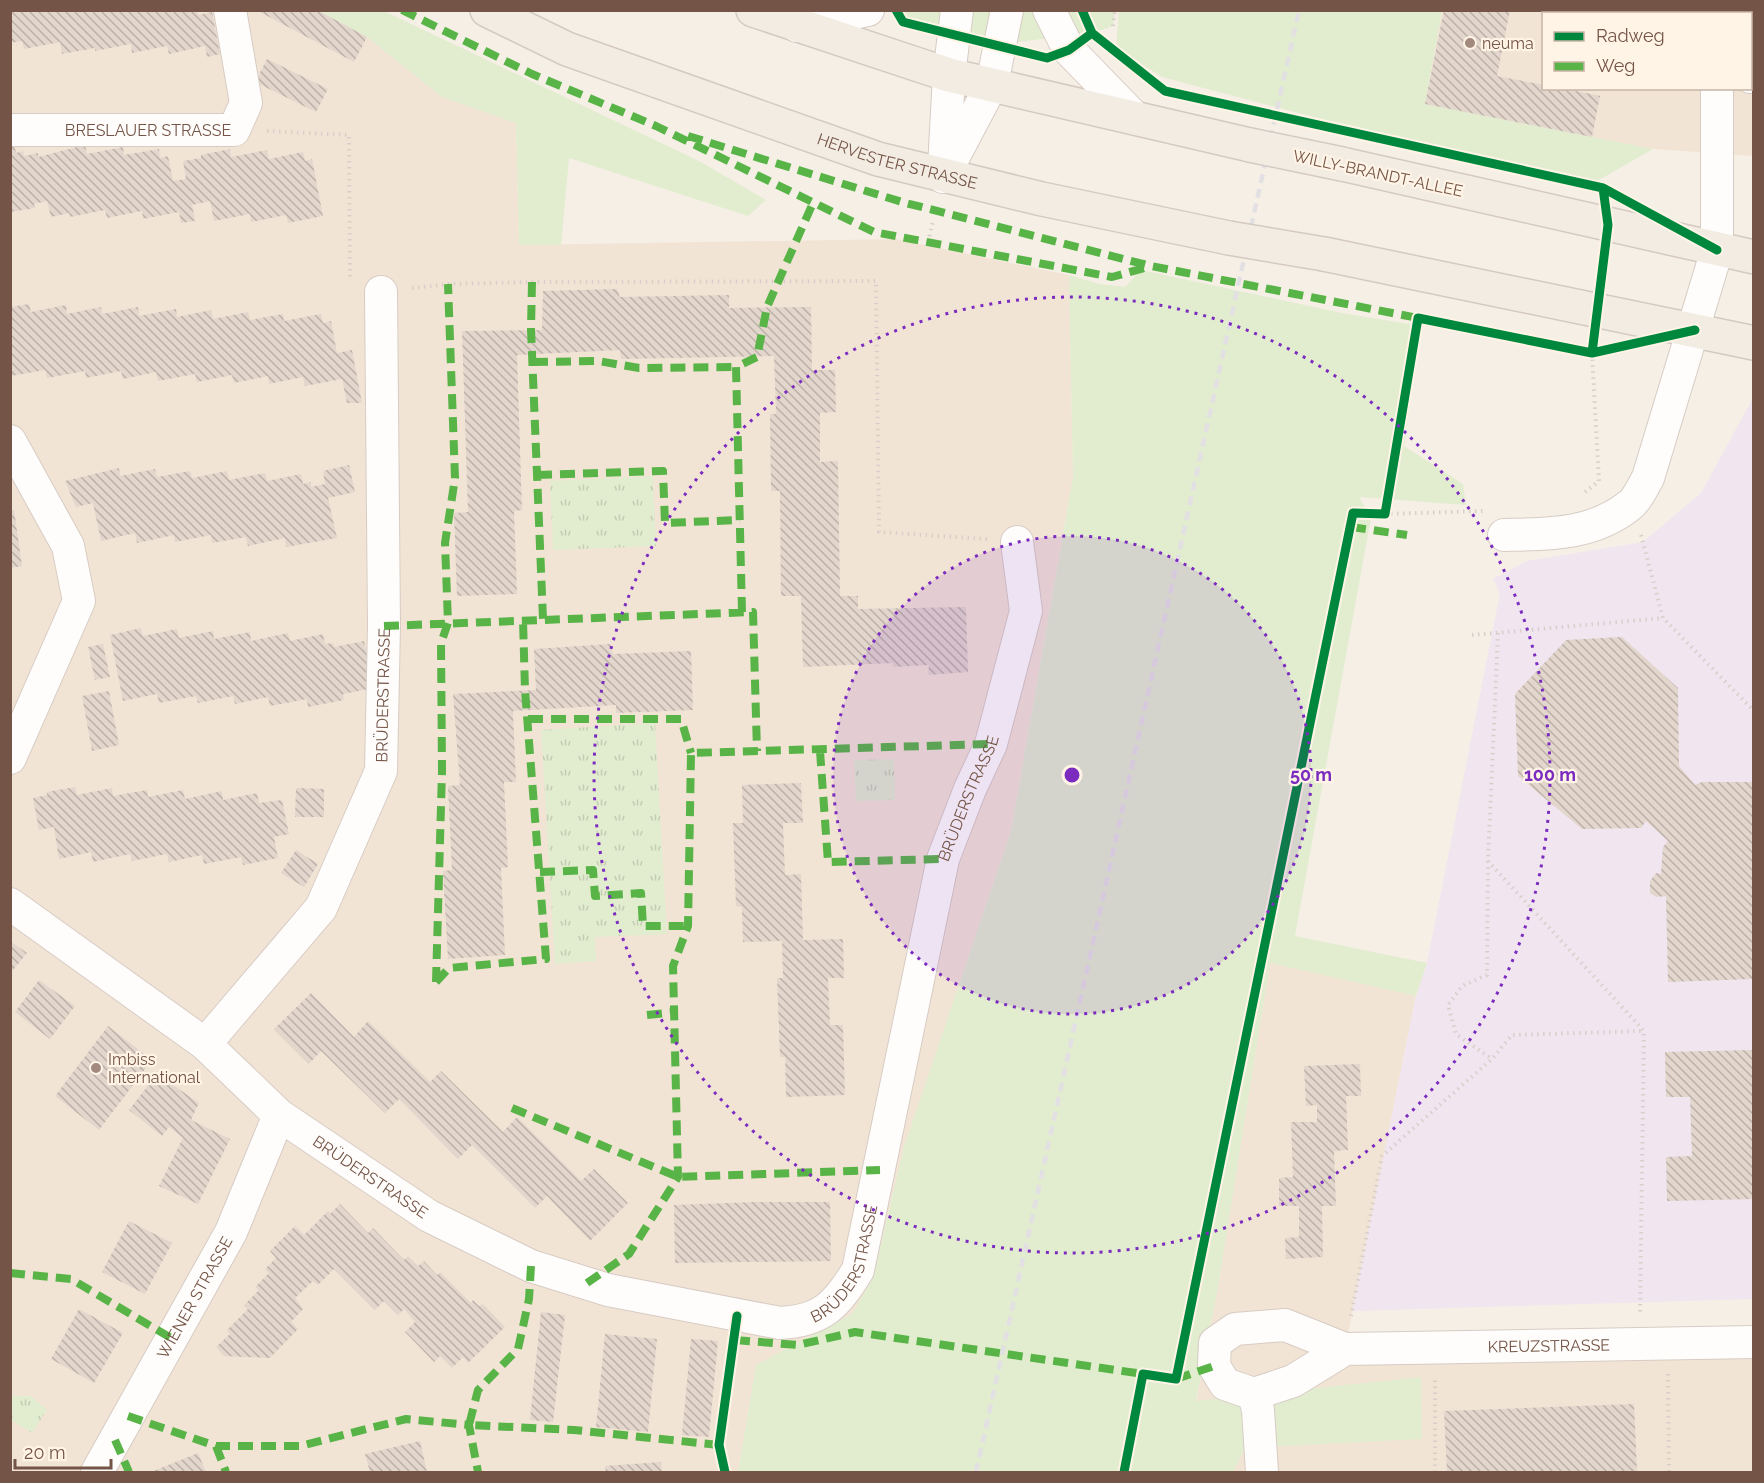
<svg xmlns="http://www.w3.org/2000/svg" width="1764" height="1483" viewBox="0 0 1764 1483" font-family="Raleway,sans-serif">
	<defs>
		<pattern id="park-tufts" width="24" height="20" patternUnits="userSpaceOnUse" patternTransform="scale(1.5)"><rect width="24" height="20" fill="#e2eccf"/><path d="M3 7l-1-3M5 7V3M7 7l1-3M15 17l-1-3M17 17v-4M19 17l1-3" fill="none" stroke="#c5ccb3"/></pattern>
		<pattern id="building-back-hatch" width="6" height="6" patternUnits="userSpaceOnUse" patternTransform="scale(1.5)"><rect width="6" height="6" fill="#e2d6cd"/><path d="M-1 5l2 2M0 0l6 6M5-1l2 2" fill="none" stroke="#bcb0a8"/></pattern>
	</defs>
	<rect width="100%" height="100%" fill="#f6efe6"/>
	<path fill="#f2e4d5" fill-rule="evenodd" d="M10,11H319L367,37L442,97L516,123L519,245L896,239L1069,275L1073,477L1011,831L904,1147L873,1278L853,1314L756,1365L738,1472H11Z
		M1442,11H1753V156L1653,149L1425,104ZM1544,14H1750V88H1544Z
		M1270,962L1416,996L1345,1349L1753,1342V1472H1233L1245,1448L1196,1402L1217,1293Z"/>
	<path fill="#f1e5f0" d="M1753,398V1299L1352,1311L1416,996L1427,963L1500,593L1493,579L1527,561L1643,542L1701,493Z"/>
	<path fill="#e2eccf" d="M319,11H384L699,161L766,200L748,216L569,158L561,245H519L516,123L442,97L367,37Z
		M892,11H1115L1113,26L1092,33L1017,42L900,24Z
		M1119,11H1442L1425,104L1653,149L1597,181L1413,143L1162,77L1116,48Z
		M1141,270L1342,313L1421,326L1404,446L1463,484L1466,505L1359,497L1371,518L1295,936L1427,963L1416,996L1270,963L1217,1293L1196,1401L1421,1377L1422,1439L1245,1448L1233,1472H738L756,1365L852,1314L873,1278L904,1147L1011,831L1073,477L1069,275L1100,284L1125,287Z"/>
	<path fill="url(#park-tufts)" d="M653,476L656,546L553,550L550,481Z
		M655,723L667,934L595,937L596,961L555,964L541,730Z
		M894,759L895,800L856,801L854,760Z
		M11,1396H31L47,1410L32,1433L11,1420Z"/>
	<path fill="url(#building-back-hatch)" d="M10,10H197L198,15L212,12L220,54L207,57L205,46L169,54L167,46L132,53L131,44L95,51V48L62,54L60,42L24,49L22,41L10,43Z
		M256,10H317L367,37L354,62Z
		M1444,10H1510L1497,76L1544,85V88H1562L1600,96L1592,137L1425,104Z
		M267,59L328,89L316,112L255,82Z
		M14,144L16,153L23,151L24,156L38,153V157L85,145L87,154L123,147L124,155L159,149L160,158L168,156L173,181L186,179L183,161L201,158V155L230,149L231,157L267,150L269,159L303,152L305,161L312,159L323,216L288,223L286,215L251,222L250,214L214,221L210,201L192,205L195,221L181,223L179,212L143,219L142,211L107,218L105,210L70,217L69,213L51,217L47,201L34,204L35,208L10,212V145Z
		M617,289L620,297L729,295V308L811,307L812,370H835L836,412L820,413V462L838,461L840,596H858V609L966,607L968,672L928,675L929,665L893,667V663L803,667L801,596H781L780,491H771L770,414H776L774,356L621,359L620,350L517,355L522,510L514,511L517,594L457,596L454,513L468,512L462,331L542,330L543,291Z
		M29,304L31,312L66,305L67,314L101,307L102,314L138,307L139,316L176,309L177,317L211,310L213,319L248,312L250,320L283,314L284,321L321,314L323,323L331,321L337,353L352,350L362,403H347L342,379L305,386L303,377L269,384L268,376L234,383L232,375L197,382L195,374L158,381L156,372L123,379L121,371L86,378L85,371L47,378L45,370L11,376L10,307Z
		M349,465L355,492L328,498L337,538L286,547L285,538L248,546L246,537L212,543L211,535L175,542L174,535L137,543L135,533L101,541L93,503L76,507L65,481L119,468L120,476L155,469L157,477L190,471L192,478L227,471L229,480L265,473L267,481L301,474L303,484L311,482V487L325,484L323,471Z
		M14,510L22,566L10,568V511Z
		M141,628L143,636L177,629L179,638L213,631L214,639L250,632L251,641L288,633L290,641L323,634L325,644L333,643L334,647L364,641L374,688L343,694L344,700L308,707L307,699L270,706L268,697L235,704L233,696L198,703L196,696L159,703L157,694L123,701L110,635Z
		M1622,637L1678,688L1679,766L1695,785L1702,782H1754V979L1668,982L1666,896L1656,897L1650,893V881L1656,873L1661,874L1663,847L1668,841L1646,821L1641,828L1582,829L1518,776L1515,694L1566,640Z
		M103,644L110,677L95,680L88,647Z
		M610,644L613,654L691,651L693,710L616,713V705L513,711L516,782H504L508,867L501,868L505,955L448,959L443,871L452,870L448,786L460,785L453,694L536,690L534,649Z
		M109,691L119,745L92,751L82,696Z
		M801,783L803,823H783L785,875L801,874L803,940L843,939L844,978H828L830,1025H843L845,1095L786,1097L785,1057H780L777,978H783L782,941L743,942L742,907L736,906L733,823H743L742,785Z
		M75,787L77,795L112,788L113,796L147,790L148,797L183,790L185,799L222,791L223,800L257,793L259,803L282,800L289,834L274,837L278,858L243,865L241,857L204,864L202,855L169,862L167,854L132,861L130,854L93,862L91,852L59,859L54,827L39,830L33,798L47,795V792Z
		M296,788L324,789V817H295Z
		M296,850L318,864L304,887L281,873Z
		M10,941L27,953L10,974Z
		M39,980L75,1006L50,1039L15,1012Z
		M311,993L354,1037L368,1021L430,1082L441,1071L503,1132L517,1117L581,1181L594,1169L628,1203L590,1241L547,1196L535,1208L472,1145L458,1159L399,1099L385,1113L321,1051L309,1064L274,1029Z
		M108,1026L152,1060L99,1130L55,1096Z
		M1754,1050V1199L1667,1201L1666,1157L1692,1156L1690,1097H1666L1665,1052Z
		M1360,1064L1361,1096H1346L1348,1150L1334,1151L1336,1206H1322L1323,1257L1286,1259L1285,1238L1299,1237V1206H1279V1178L1293,1177L1291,1122H1317V1105L1306,1106L1304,1066Z
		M157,1074L199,1103L191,1120L230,1139L198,1204L159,1186L183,1138L169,1127L162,1136L129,1110Z
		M755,1202H830L831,1261L675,1263L674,1205Z
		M340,1204L368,1233L373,1228L404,1260L408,1256L418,1266L424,1261L437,1275L440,1272L471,1303L473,1300L479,1306L483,1304L505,1327L468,1363L463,1357L452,1368L440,1356L434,1362L405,1332L415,1322L404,1309L398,1315L384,1301L375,1310L334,1269L318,1285L313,1281L295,1298L303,1309L291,1322L298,1329L270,1358L224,1356L216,1347L230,1334L227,1330L248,1309L244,1305L259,1290L255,1287L269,1273L265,1269L276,1258L270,1251L295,1226L304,1235L328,1211L330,1214Z
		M129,1221L172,1243L145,1294L102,1272Z
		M79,1309L123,1333L94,1383L51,1359Z
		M541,1312L565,1315L553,1422L530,1420Z
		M605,1334L657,1339L648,1432L596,1427Z
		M691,1339L718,1341L709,1437L682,1435Z
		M1634,1404L1637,1472H1447L1444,1411Z
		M420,1441L427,1472H370L365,1454Z
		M198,1453L206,1472H151Z
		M661,1462L662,1472H606L605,1466Z"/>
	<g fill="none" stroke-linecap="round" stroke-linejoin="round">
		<g stroke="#d7ccc4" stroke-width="34">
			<g id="minor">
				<path d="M1049,10L1069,50L1135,118"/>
				<path d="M1693,10L1694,14"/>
				<path d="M797,26L868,10"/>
				<path d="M1750,77L1754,76"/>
				<path id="s1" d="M10,130H234L246,103L230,10"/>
				<path d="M944,167L949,75L957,10"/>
				<path d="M943,177L992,84L1007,10"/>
				<path d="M10,441L68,546L79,601L10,758"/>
				<path d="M1504,535C1549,534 1593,535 1630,505C1638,499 1643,486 1648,478L1717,250V88"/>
				<path id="s2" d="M10,904L205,1044L279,1115L429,1216L531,1266L608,1290L780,1323C823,1321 837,1304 858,1270L943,859L970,789L991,744L1026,611L1017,542"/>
				<path id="s3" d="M205,1044L321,908L381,771L384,626L381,292"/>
				<path id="s4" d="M1345,1349L1293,1381L1254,1394L1225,1384L1214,1366L1215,1343L1235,1329L1285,1325L1345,1349L1754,1342"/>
				<path d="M1254,1394L1258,1410L1262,1472"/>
				<path id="s5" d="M97,1472L231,1232L279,1115"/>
			</g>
		</g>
		<g stroke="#d5cac3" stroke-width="36">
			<g id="major">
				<path id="s6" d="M487,10L567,49L878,159L1042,199L1229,238"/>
				<path d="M753,10L949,75L1250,145"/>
				<path d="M1342,164L1754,257"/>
				<path d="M1324,254L1754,343"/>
			</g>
		</g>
		<path stroke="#d9cfca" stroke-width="4" stroke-dasharray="1.5 4.5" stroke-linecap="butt" d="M1113,26L1115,10
			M267,131L349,135L350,280
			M928,242L933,221
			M412,288L448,284L532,282L876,281L879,532L987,539
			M1585,492L1599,481L1592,353
			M1385,514L1483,511
			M1641,535L1663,618L1754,711
			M1498,633L1488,861L1644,1031L1640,1312
			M1472,635L1663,618
			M1488,861L1487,975L1462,986L1448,1005L1456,1034L1492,1059
			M1351,1316L1382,1156L1492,1059L1512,1035L1644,1031
			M1668,1374L1669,1472
			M1435,1472V1377"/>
		<use href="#minor" stroke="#fefdfb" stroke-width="32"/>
		<use href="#major" stroke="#f2ece3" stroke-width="33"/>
		<path stroke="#e3e0e3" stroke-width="4.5" stroke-dasharray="9 6" stroke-linecap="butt" d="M976,1472L1299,10"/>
		<g stroke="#d5cac3" stroke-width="36" stroke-linecap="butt">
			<path id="major-bridge" d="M1250,145L1342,164
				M1229,238L1324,254"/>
		</g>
		<use href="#major-bridge" stroke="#f2ece3" stroke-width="33"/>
		<path stroke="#59b447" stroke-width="8" stroke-dasharray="15 8" stroke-linecap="butt" d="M402,10L532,74L656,126L874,232L1112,277L1151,266
			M688,136L902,202L1151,266L1418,318
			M532,282L531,329L543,619
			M533,362L598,361L639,368L736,367
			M537,475L663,471L665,523L740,520
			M1351,527L1407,535
			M742,612L736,367L757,357L767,307L813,203
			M384,626L753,612L757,751
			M528,719H681L691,753
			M820,751L828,862L943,859
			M540,872L593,870L595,896L641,893L643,926H688
			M436,982L442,771L441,643L448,623L445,543L455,478L448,284
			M436,982L449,968L546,959L525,690L523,620
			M647,1015L675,1012
			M512,1108L678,1177L880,1170
			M531,1266L529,1299L518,1349L478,1390L469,1425L574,1430L719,1445
			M10,1273L71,1279L171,1338
			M587,1283L629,1254L678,1177L673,966L688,926L691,753L991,744
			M735,1340L798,1345L855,1332L1143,1374
			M1176,1379L1214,1366
			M128,1416L216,1446H300L406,1419L469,1425L478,1472
			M115,1440L129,1472
			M216,1446L226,1472"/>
		<g stroke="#fff4e6" stroke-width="13">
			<path id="cycleway" d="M896,10L903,22L1047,58L1069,50L1092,33
				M1082,10L1092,33L1165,91L1603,188L1717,250
				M1592,353L1608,225L1603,188
				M725,1472L719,1445L737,1316
				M1124,1472L1143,1374L1176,1379L1353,513L1385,514L1418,318L1592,353L1695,330"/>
		</g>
		<use href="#cycleway" stroke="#00873e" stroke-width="9"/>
	</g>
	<circle cx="1072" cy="775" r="239" fill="#7b2cbf" fill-opacity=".12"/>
	<g fill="none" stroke="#7b2cbf" stroke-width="3" stroke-dasharray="3 6">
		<circle cx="1072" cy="775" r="239"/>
		<circle cx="1072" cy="775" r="478"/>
	</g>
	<g fill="#a28a7e" stroke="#fff4e6" stroke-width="2">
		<circle cx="1470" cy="43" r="6"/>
		<circle cx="96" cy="1068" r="6"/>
	</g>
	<g text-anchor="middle" stroke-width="4.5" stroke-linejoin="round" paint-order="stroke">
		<g font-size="16" fill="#745446" stroke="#fff4e6" text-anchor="start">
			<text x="1482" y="49">neuma</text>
			<text x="108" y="1065">Imbiss<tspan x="108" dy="18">International</tspan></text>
		</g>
		<g font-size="16" fill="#745446" stroke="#fff4e6">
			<text dy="6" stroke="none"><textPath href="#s1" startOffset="138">BRESLAUER STRASSE</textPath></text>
			<text dy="6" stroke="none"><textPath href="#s6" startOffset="438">HERVESTER STRASSE</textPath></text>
			<text transform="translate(1378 173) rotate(12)" y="6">WILLY-BRANDT-ALLEE</text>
			<text dy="6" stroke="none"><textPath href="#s3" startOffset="404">BRÜDERSTRASSE</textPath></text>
			<text dy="6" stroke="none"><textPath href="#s2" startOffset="1478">BRÜDERSTRASSE</textPath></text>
			<text dy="6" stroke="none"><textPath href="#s2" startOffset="453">BRÜDERSTRASSE</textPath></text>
			<text dy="6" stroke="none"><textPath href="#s2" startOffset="992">BRÜDERSTRASSE</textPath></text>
			<text dy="6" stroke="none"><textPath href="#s5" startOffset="200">WIENER STRASSE</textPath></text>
			<text dy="6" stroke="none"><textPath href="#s4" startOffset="520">KREUZSTRASSE</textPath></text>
		</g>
	</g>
	<circle cx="1072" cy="775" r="9" fill="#7b2cbf" stroke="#fff4e6" stroke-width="3"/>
	<g font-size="18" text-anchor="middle" font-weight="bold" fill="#7b2cbf" stroke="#fff4e6" stroke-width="4.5" stroke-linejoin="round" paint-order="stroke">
		<text x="1311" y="781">50 m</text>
		<text x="1550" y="781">100 m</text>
	</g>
	<rect width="1764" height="1483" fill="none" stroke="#745446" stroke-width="24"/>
	<rect x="1542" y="12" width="210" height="78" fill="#fff4e6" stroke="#c7b4a6" stroke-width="1.5"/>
	<rect x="1554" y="32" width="30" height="9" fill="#00873e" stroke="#c7b4a6" stroke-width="1.5"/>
	<text x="1596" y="42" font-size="18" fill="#745446">Radweg</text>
	<rect x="1554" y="62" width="30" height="9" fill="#59b447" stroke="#c7b4a6" stroke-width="1.5"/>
	<text x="1596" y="72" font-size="18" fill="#745446">Weg</text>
	<path d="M15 1459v9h96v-9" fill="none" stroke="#745446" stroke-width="3"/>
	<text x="24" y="1459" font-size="18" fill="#745446" stroke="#fff4e6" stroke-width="4.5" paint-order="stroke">20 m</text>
</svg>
